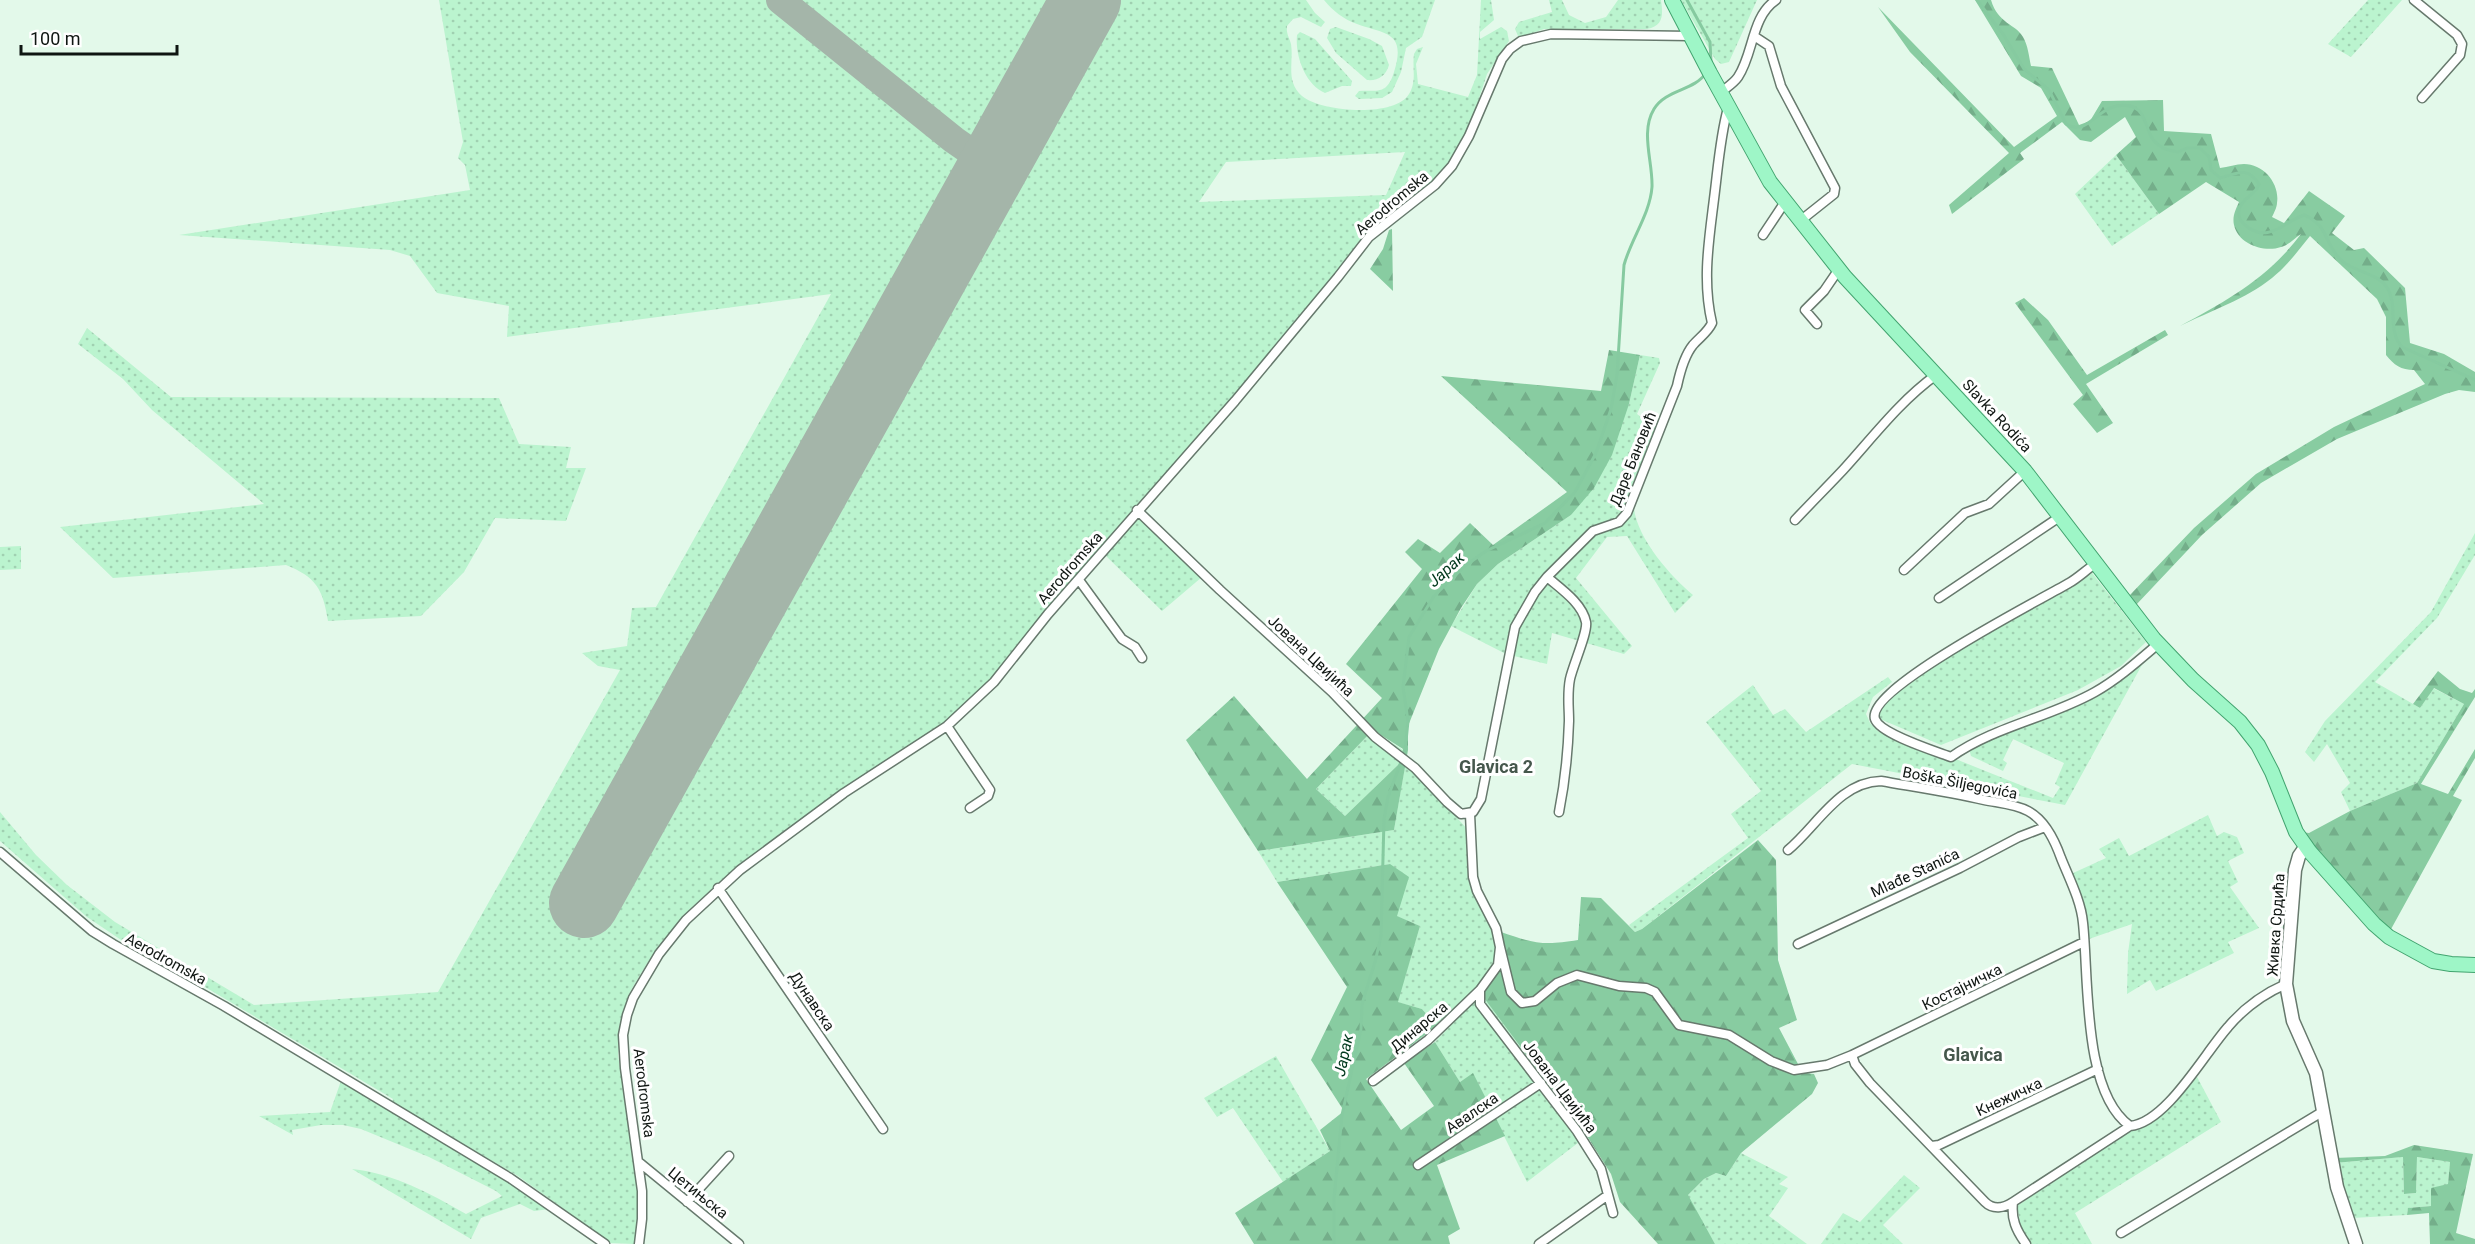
<svg xmlns="http://www.w3.org/2000/svg" width="2475" height="1244" viewBox="0 0 2475 1244" font-family="Roboto,sans-serif">
	<defs>
		<pattern id="grass-dots" width="8" height="8" patternUnits="userSpaceOnUse" patternTransform="scale(1.5)"><rect width="8" height="8" fill="#bbf4cf"/><path d="M2 2h.1M6 6h.1" fill="none" stroke="#a0d0b1" stroke-width="1.8" stroke-linecap="round"/></pattern>
		<pattern id="forest-firs" width="22" height="20" patternUnits="userSpaceOnUse" patternTransform="scale(1.5)"><rect width="22" height="20" fill="#88cca1"/><path d="M5 1l3.5 6h-7zM16 11l3.5 6h-7z" fill="#74ae8a"/></pattern>
	</defs>
	<rect width="100%" height="100%" fill="#e3f9ea"/>
	<path fill="url(#grass-dots)" fill-rule="evenodd" d="M439,0H1306L1315,13L1325,22L1321,27L1301,17L1293,19L1287,26C1286,33 1289,37 1291,44C1294,62 1285,81 1302,96C1321,112 1395,118 1409,94C1417,81 1412,68 1414,54L1417,49L1423,47L1416,64L1418,84L1468,97L1477,75L1481,0H1491L1494,20L1480,32V39L1501,27L1507,31L1509,41L1487,74L1472,120L1449,163L1434,181L1368,233L1208,427L1026,634L988,683L955,715L915,744L819,806L731,872L690,909L648,962L631,990L624,1008L618,1055L638,1187L639,1212L634,1244L611,1243L518,1176L392,1102L393,1099L200,984L136,950L87,917L0,841V812L36,855L67,885L115,922L254,1005L438,992L620,670L598,666L582,653L627,646L632,608L656,607L831,294L507,337L509,306L437,293L410,256L390,250L179,235L470,190L465,165L458,158L463,142ZM1405,152L1386,195L1199,202L1226,162Z
		M1324,0H1435L1422,37L1406,48L1401,72L1392,92L1382,98L1359,99L1355,96L1359,91C1378,90 1387,95 1394,72C1407,31 1384,34 1357,24C1343,19 1333,11 1324,0Z
		M1549,0H1562L1569,15L1585,23L1606,17L1618,0H1661C1663,14 1664,26 1647,29H1544L1521,37L1518,36L1515,29L1519,22L1552,12Z
		M1681,0H1757L1729,62L1721,64L1715,59Z
		M2368,0H2402L2351,57L2328,44Z
		M1336,27L1369,39L1382,46L1389,65C1386,76 1378,81 1367,80L1336,53L1327,38L1330,29Z
		M1300,32L1315,39L1352,81L1351,86H1342L1325,93C1305,84 1295,56 1297,35Z
		M2116,155L2159,214L2112,246L2075,194Z
		M87,328L171,397L499,398L519,444L571,447L566,468H586L566,521L495,518L464,572L421,616L328,621C323,589 316,577 286,565L113,578L60,527L264,504L152,410L123,379L78,344Z
		M1640,355L1659,358L1660,363L1637,414L1658,429C1651,449 1637,479 1634,499C1630,531 1670,576 1693,595L1675,613L1627,536L1607,537L1576,578L1632,646L1624,654L1552,633L1547,664L1506,654L1451,626L1477,584L1498,564L1571,515L1629,404Z
		M1140,518L1202,577L1162,611L1105,555L1137,519Z
		M2475,533V555L2437,618L2375,682L2420,708L2433,688L2464,704L2417,783L2350,811L2341,792L2350,783L2327,744L2314,762L2305,752L2325,721L2431,612Z
		M21,546V569L0,570V547Z
		M2089,569L2146,642L2121,666L2078,690L1941,745L1880,719L1878,703L1936,663Z
		M2149,652L2065,805L1852,764L1642,929L1635,932L1629,925L1748,838L1731,814L1761,791L1706,722L1753,685L1773,715L1785,709L1806,732L1888,677L1892,682L1873,697L1866,714L1870,723L1878,731L1940,759L1953,758L2053,798L2060,787L2055,784L2064,763L2013,739L2003,760L2007,763L2003,771L1971,756L1969,749L1972,746L2097,694Z
		M1373,730L1403,750L1400,763L1345,816L1316,789Z
		M1405,766L1419,776L1469,831L1471,881L1475,897L1494,928L1497,958L1485,981L1437,1026L1422,1009L1397,1002L1420,926L1396,916L1390,864L1277,882L1258,851L1394,830Z
		M2208,815L2217,836L2224,832L2237,837L2244,853L2228,861L2238,882L2230,887L2259,928L2228,942L2234,953L2156,991L2150,980L2127,994L2128,953L2132,924L2089,939L2085,917L2071,874L2106,858L2099,849L2119,838L2129,856Z
		M1481,994L1587,1136L1527,1182L1473,1074L1460,1082L1435,1042Z
		M1276,1056L1330,1151L1283,1182L1233,1108L1217,1117L1204,1098Z
		M2196,1075L2221,1122L2075,1213L2092,1244H2024L2017,1206L2130,1131C2164,1121 2176,1103 2196,1075Z
		M341,1081L505,1179L550,1209L534,1211L520,1204L481,1218L471,1239L352,1169C393,1173 431,1194 466,1214L502,1196L496,1191L429,1157L361,1129L343,1125H321L292,1130L293,1135L259,1116L330,1112Z
		M1741,1153L1788,1177L1779,1184L1788,1188L1769,1216L1807,1244H1715L1687,1196L1704,1179L1716,1173L1726,1176Z
		M2403,1157L2404,1194L2416,1193L2417,1157L2450,1162L2448,1184L2431,1206L2408,1208L2407,1215L2352,1218L2334,1163Z
		M1904,1175L1920,1188L1883,1225L1903,1244H1821L1843,1213L1860,1222Z"/>
	<path fill="url(#forest-firs)" fill-rule="evenodd" d="M1975,0H1991C1998,24 2016,24 2023,37C2028,45 2029,57 2031,66L2052,68L2079,125L2090,121L2102,101L2163,100L2164,131L2211,134L2220,168C2228,167 2236,164 2244,164C2264,164 2280,184 2277,203C2277,207 2274,213 2272,217L2284,223L2309,191L2345,216L2332,233L2354,250L2364,248L2405,288L2410,343L2444,354L2475,372V392L2459,390L2445,394L2337,439L2261,483L2202,535L2136,605L2129,596L2194,528L2256,474L2334,427L2425,384L2414,370C2401,370 2394,365 2386,355V317L2377,299L2310,236C2298,251 2287,266 2272,278C2246,299 2210,311 2180,326C2227,301 2269,277 2301,234C2295,238 2289,245 2281,247C2264,253 2238,244 2234,225C2232,216 2236,209 2239,202L2206,182L2159,214L2116,155L2136,137L2125,117L2091,142L2080,140L2062,122L2020,153L2024,159L1952,214L1949,205L2009,153L1910,52L1878,7L2014,147L2057,116L2041,88L2021,76Z
		M1392,229L1393,291L1370,269L1383,249L1389,230Z
		M2024,298L2048,320L2087,375L2165,330L2168,335L2086,384L2113,423L2097,433L2073,404L2083,395L2015,303Z
		M1609,350L1640,355L1629,404L1612,455L1594,488L1571,515L1498,564L1477,584L1461,608L1439,649L1408,726V750L1394,830L1258,851L1186,740L1234,696L1307,779L1382,698L1346,664L1422,569L1405,552L1418,539L1440,553L1470,523L1493,545L1567,492L1441,376L1601,391ZM1373,730L1403,749L1400,763L1345,816L1316,789Z
		M2438,671L2460,689L2472,693L2475,689V697L2421,784L2448,794L2475,749V758L2453,796L2462,800L2390,931L2302,832L2309,833L2350,811L2417,783L2464,704L2434,688L2420,708L2413,704Z
		M1758,840L1776,860L1778,960L1797,1020L1779,1028L1798,1064L1806,1073L1814,1074L1818,1083L1812,1094L1741,1153L1726,1176L1716,1173L1704,1179L1688,1195L1715,1244H1658L1620,1202L1611,1174L1587,1136L1481,994C1502,973 1501,960 1501,932C1533,943 1543,946 1578,940L1581,897L1601,898L1635,932L1642,929Z
		M1390,864L1409,877L1397,916L1420,926L1398,1002L1422,1009L1437,1026L1366,1079L1401,1130L1434,1106L1404,1063L1435,1042L1460,1082L1473,1073L1505,1136L1437,1165L1460,1229L1448,1236L1450,1244H1254L1235,1213L1330,1151L1320,1130L1344,1111L1311,1060L1347,987L1277,882Z
		M2414,1145L2473,1154L2456,1233L2475,1239V1244H2430L2429,1213L2407,1215L2408,1208L2431,1206V1188L2448,1184L2450,1162L2417,1157L2416,1193L2404,1194L2403,1157L2334,1163L2335,1158L2385,1156Z"/>
	<g fill="none" stroke-linecap="round" stroke-linejoin="round">
		<path stroke="#86caa0" stroke-width="3" d="M1687,0L1710,42L1711,62
			M1977,0L2003,34L2024,69L2049,90L2066,124C2089,139 2099,99 2130,106C2149,110 2144,137 2160,146C2165,150 2172,151 2178,152L2187,148H2200L2209,157L2211,170L2220,178C2237,174 2246,165 2259,184C2255,196 2243,197 2239,209C2238,215 2240,221 2245,225C2268,245 2285,221 2304,215C2329,225 2324,244 2341,260C2355,273 2378,272 2388,289C2398,307 2387,331 2402,347L2475,380
			M1334,1244V1199L1342,1115L1361,1029L1362,1004L1375,962L1381,936L1384,819L1388,797L1405,751L1408,721L1403,687L1409,637L1434,596L1465,566L1486,551L1545,523L1575,492L1596,453L1611,409L1617,375L1624,265C1631,239 1650,214 1652,187C1653,162 1640,132 1654,109C1666,89 1694,91 1706,73"/>
		<path stroke="#a4b5a9" stroke-width="28" d="M780,0L954,140L993,167"/>
		<path stroke="#a4b5a9" stroke-width="70" d="M584,903L1086,0"/>
		<g stroke="#67796d" stroke-width="11">
			<path id="street" d="M2414,0L2457,35L2462,44L2460,55L2422,98
				M1754,36L1769,46L1781,86L1835,188L1834,194L1800,221
				M1720,93C1726,88 1734,83 1738,77C1754,53 1751,17 1776,0
				M1763,235L1785,202
				M1817,324L1805,310L1824,291L1839,269
				M1137,510L1220,590L1332,692L1375,737L1415,768L1447,802L1461,814L1473,812L1481,799L1515,627L1535,592L1547,577
				M1795,520C1811,503 1827,487 1843,470C1873,437 1900,401 1936,375
				M2095,564C2086,570 2078,578 2069,583C2042,599 1865,689 1875,719C1880,734 1935,751 1951,757C1995,726 2049,718 2095,692C2118,679 2138,661 2158,644
				M1904,570L1965,513L1989,504L2025,471
				M1079,580L1122,639L1135,647L1142,658
				M1939,598L2061,516
				M947,726L990,790L988,796L970,808
				M1559,812C1565,782 1568,752 1569,721C1569,707 1567,694 1570,679C1573,665 1588,632 1586,622C1582,603 1561,589 1547,577L1593,531L1619,522L1627,513L1677,386C1680,372 1684,356 1693,345C1700,337 1708,332 1712,323C1702,281 1709,240 1714,199C1718,168 1720,137 1728,108
				M1470,814L1473,877L1477,891L1496,928L1500,947L1498,965L1480,990V1004L1577,1131L1601,1169L1613,1213
				M1788,850C1817,826 1839,782 1881,781C1915,787 1949,792 1984,800C1998,803 2015,804 2028,811C2045,820 2055,841 2061,858C2069,878 2081,901 2083,923C2089,977 2082,1092 2130,1126C2166,1123 2204,1054 2228,1027C2244,1008 2263,994 2286,984
				M0,852L92,931L113,944L224,1006L510,1178L605,1244
				M718,888L883,1129
				M1798,944L1960,868L2019,837L2045,827
				M1500,947L1511,992L1522,1003L1535,1001L1557,983L1577,975L1619,986L1646,988L1655,992L1679,1025L1729,1035L1771,1061L1794,1070L1827,1065L1852,1055L1855,1064L1870,1083L1985,1202C1993,1210 2004,1208 2013,1202
				M1852,1055L2084,942
				M1373,1081L1428,1040L1480,990
				M1932,1146L1939,1145L2098,1069
				M640,1163L739,1244
				M1418,1165L1541,1083
				M687,1202L729,1156
				M2121,1233L2322,1112
				M639,1244L642,1219V1191L625,1068L623,1035L627,1015L633,998L659,954L686,920L740,870L844,793L947,726L994,682L1048,614L1235,401L1338,277L1369,237L1435,185L1452,166L1469,136L1502,59L1510,49L1521,41L1551,34L1690,36
				M1539,1244L1608,1195
				M2026,1244C2016,1230 2011,1219 2013,1202L2130,1126"/>
		</g>
		<g stroke="#67796d" stroke-width="15">
			<path id="secondary" d="M2306,846L2299,856L2295,870L2286,984L2293,1021L2316,1073L2337,1187L2356,1244"/>
		</g>
		<g stroke="#42a46f" stroke-width="16">
			<path id="primary" d="M1672,0L1710,73L1770,182L1845,277L2025,471L2154,639L2193,680L2240,722L2258,745L2272,772L2296,832L2310,852L2374,924L2389,937L2433,961L2451,964L2475,965"/>
		</g>
		<use href="#street" stroke="#fff" stroke-width="8"/>
		<use href="#secondary" stroke="#fff" stroke-width="12"/>
		<use href="#primary" stroke="#9ef6c7" stroke-width="14"/>
	</g>
	<g text-anchor="middle" stroke-width="6" stroke-linejoin="round" paint-order="stroke">
		<g font-size="15" fill="#0f1612" stroke="#fff">
			<text transform="translate(1392 203) rotate(-40)" y="5">Aerodromska</text>
			<text transform="translate(1997 416) rotate(47)" y="5">Slavka Rodića</text>
			<text transform="translate(1633 459) rotate(-68)" y="5">Даре Бановић</text>
			<text transform="translate(1070 568) rotate(-49)" y="5">Aerodromska</text>
			<text transform="translate(1311 656) rotate(43)" y="5">Јована Цвијића</text>
			<text transform="translate(1960 783) rotate(11)" y="5">Boška Šiljegovića</text>
			<text transform="translate(1915 873) rotate(-25)" y="5">Mlađe Stanića</text>
			<text transform="translate(2276 925) rotate(-86)" y="5">Живка Срдића</text>
			<text transform="translate(166 959) rotate(29)" y="5">Aerodromska</text>
			<text transform="translate(1962 987) rotate(-26)" y="5">Костајничка</text>
			<text transform="translate(812 1001) rotate(56)" y="5">Дунавска</text>
			<text transform="translate(1419 1027) rotate(-40)" y="5">Динарска</text>
			<text transform="translate(1560 1087) rotate(53)" y="5">Јована Цвијића</text>
			<text transform="translate(644 1093) rotate(83)" y="5">Aerodromska</text>
			<text transform="translate(2009 1097) rotate(-25)" y="5">Кнежичка</text>
			<text transform="translate(1472 1113) rotate(-34)" y="5">Авалска</text>
			<text transform="translate(698 1193) rotate(39)" y="5">Цетињска</text>
		</g>
		<g font-size="16" font-style="italic" fill="#00371c" stroke="#fff">
			<text transform="translate(1446 569) rotate(-42)" y="6">Јарак</text>
			<text transform="translate(1343 1055) rotate(-78)" y="6">Јарак</text>
		</g>
		<g font-size="18" font-weight="bold" fill="#45574c" stroke="#fff">
			<text x="1496" y="773">Glavica 2</text>
			<text x="1973" y="1061">Glavica</text>
		</g>
	</g>
	<path d="M21 45v9h156v-9" fill="none" stroke="#0f1612" stroke-width="3"/>
	<text x="30" y="45" font-size="18" fill="#0f1612" stroke="#ffffff" stroke-width="4.5" paint-order="stroke">100 m</text>
</svg>
